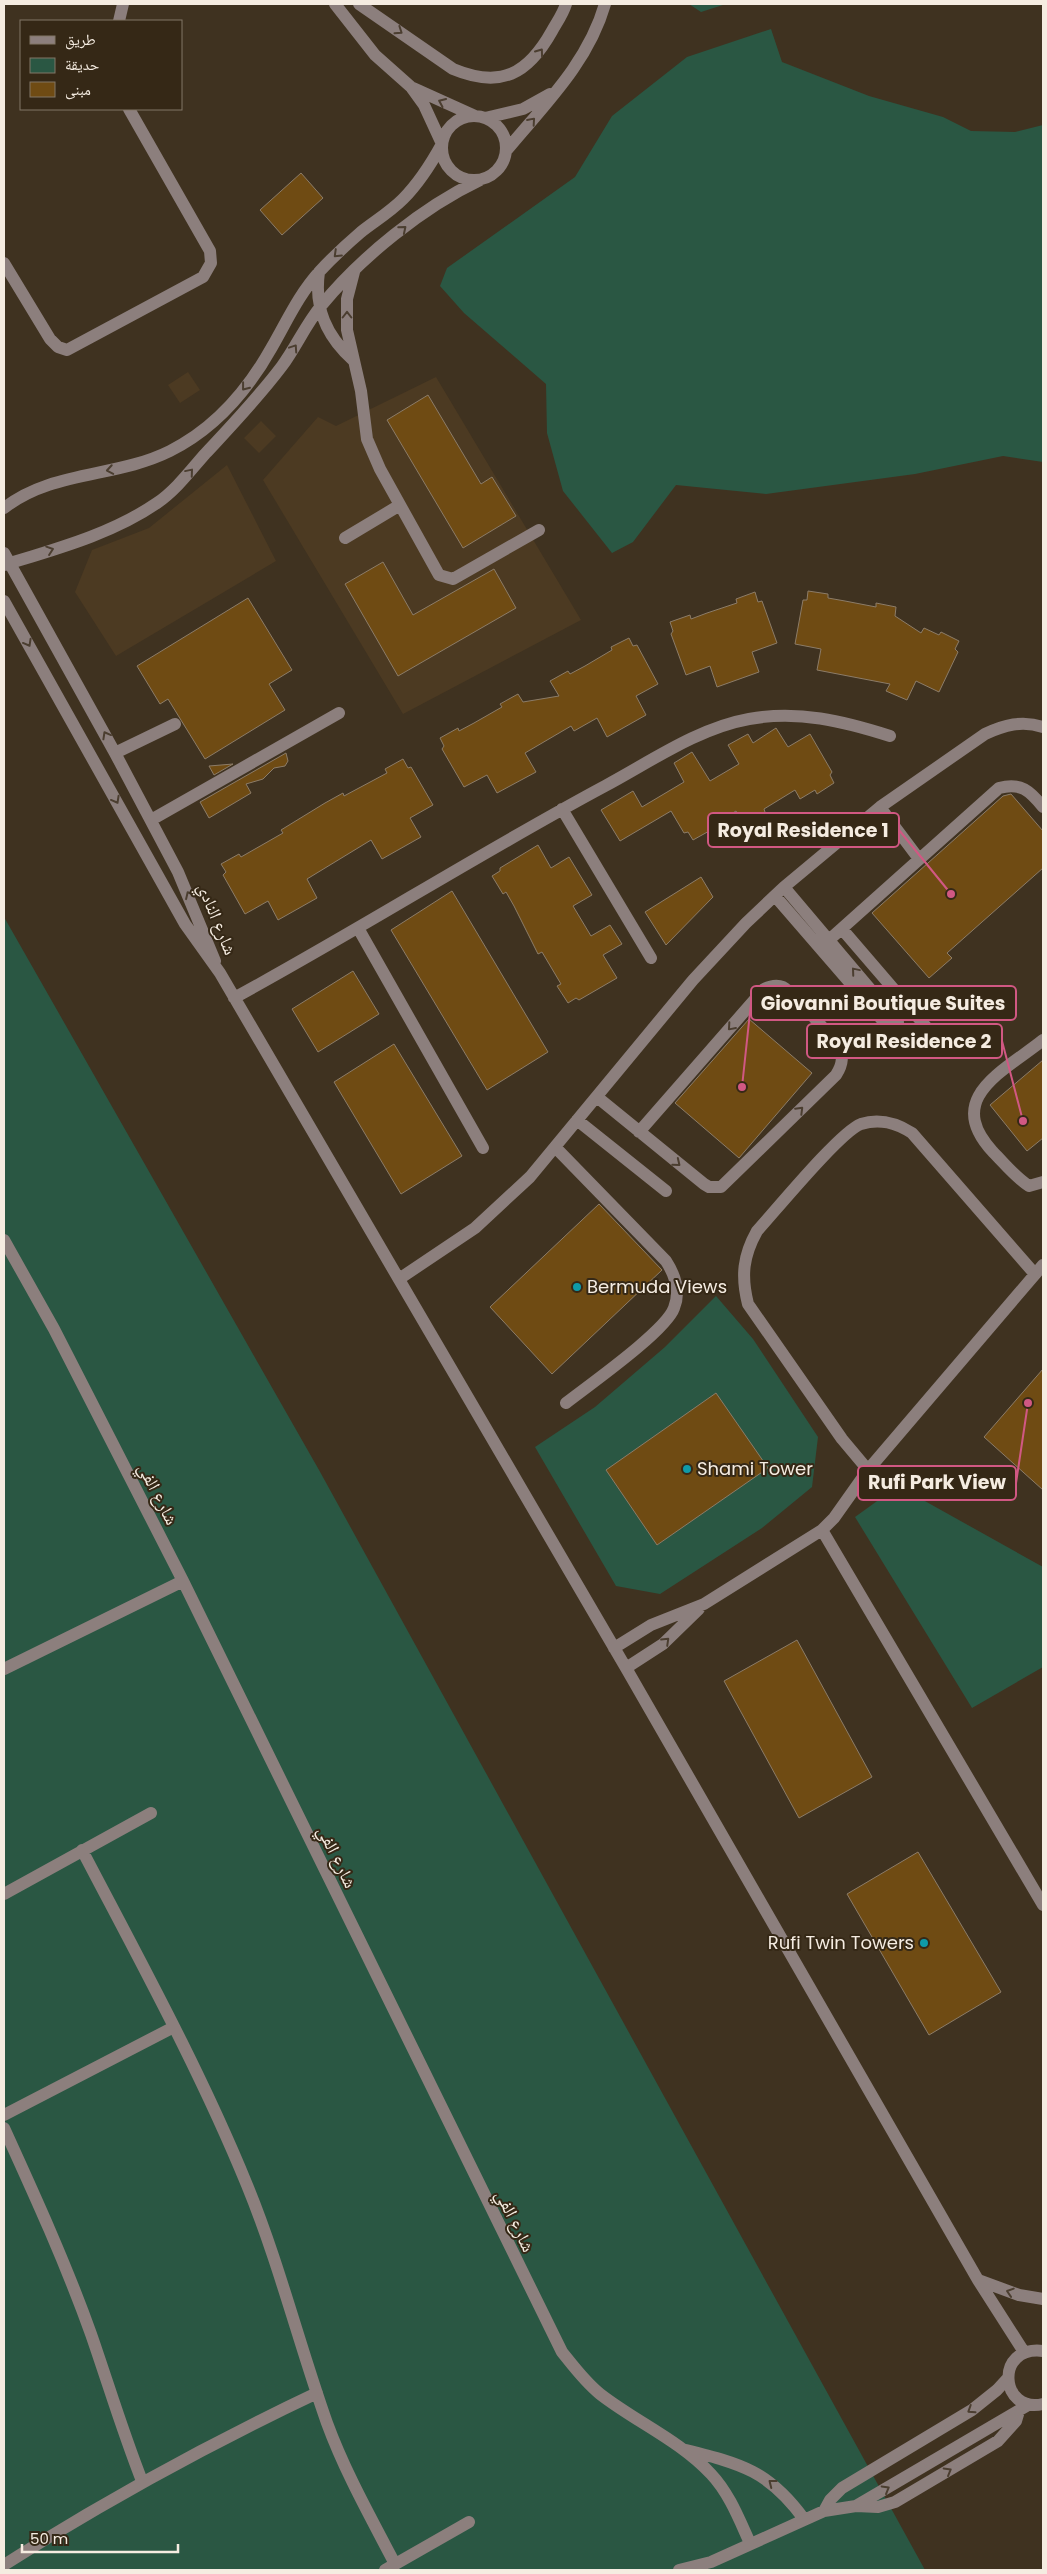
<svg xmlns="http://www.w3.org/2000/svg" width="1047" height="2574" viewBox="0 0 1047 2574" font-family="Poppins,'Noto Naskh Arabic',sans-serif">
	<rect width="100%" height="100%" fill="#3f3220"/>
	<path fill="#4c3a22" d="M188,372L200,390L180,403L168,385Z
		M436,377L581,620L403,714L263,480L318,417L336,426Z
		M261,421L276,436L259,453L244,438Z
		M227,465L276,561L116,656L75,592L92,550L149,528Z"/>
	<path fill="#2a5743" d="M689,4H726L701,12Z
		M771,29L782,62L869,96L943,117L971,131L1015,132L1043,125V462L1003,456L915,474L766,494L676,485L633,542L612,553L563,491L547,433L546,384L464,313L440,286L447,268L575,177L612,116L687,57Z
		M4,917L319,1470L925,2570H4Z
		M716,1296L753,1339L818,1437L812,1487L762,1528L660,1594L616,1586L535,1447L595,1407L665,1347Z
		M898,1486L1043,1567V1667L972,1708L855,1517Z"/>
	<path fill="#6f4b13" stroke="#8c7c68" d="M301,173L323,198L282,235L260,210Z
		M428,395L481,484L492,477L516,516L463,548L387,420Z
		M383,562L413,615L494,569L516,608L398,676L345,584Z
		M808,591L828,594V598L845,601L876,607V603L896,607L895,616L921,633L924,628L939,635L941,632L959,641L955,649L958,652L939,692L916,681L907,700L886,691L890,684L817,670L821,649L795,644L803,600H807Z
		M755,592L758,602L762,601L777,643L752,652L759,672L717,687L710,666L686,675L671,634L673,631L670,622L690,615L691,619L707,613L737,603L736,599Z
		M248,598L292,670L269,684L285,710L205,759L168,699L160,704L137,666Z
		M629,638L633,646L637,645L658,684L636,696L646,715L607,737L597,718L574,731L571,726L525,753L536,772L497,793L487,775L464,787L442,749L444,746L440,738L458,728L459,731L474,723L502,707L500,704L518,694L523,702L559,696L550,681L568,671L570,674L585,666L612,650L611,647Z
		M776,728L788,747L810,734L832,772L830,775L834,783L817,794L815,790L800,799L795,790L764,809L765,812L748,823L743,815L739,816L736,811L709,827L711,830L693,840L688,832L684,833L671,811L620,841L601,810L633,791L642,807L684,782L674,763L692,752L710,781L739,764L728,745L748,734L753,743Z
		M286,753L288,761L285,766L274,768L263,779L246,784L251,793L209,818L200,802Z
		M403,759L408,768L411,767L433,805L410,818L421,837L382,859L371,840L307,879L317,898L278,920L268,901L245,914L223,875L226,872L221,864L239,854L241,857L283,833L281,830L325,803L343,793L344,796L387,773L385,769Z
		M233,764L214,775L209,766Z
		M1011,794L1043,831V868L947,953L952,958L929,978L872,913L1003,796Z
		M538,845L551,868L569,857L592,895L573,906L591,936L610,925L622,944L603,955L617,978L579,1000L576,998L568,1003L557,986L561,984L542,952L538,954L514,906L506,892L503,894L492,876L500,871V868Z
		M701,877L713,897L666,945L645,912Z
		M452,891L548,1052L487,1090L391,930Z
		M353,971L379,1014L318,1052L292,1009Z
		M749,1019L812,1073L739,1158L675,1103Z
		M394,1044L462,1156L401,1194L334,1082Z
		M1043,1060V1138L1027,1151L990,1105Z
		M599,1204L662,1270L552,1374L490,1307Z
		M1043,1369V1490L984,1437Z
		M716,1393L768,1468L657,1545L606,1470Z
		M797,1640L872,1777L799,1818L724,1681Z
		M918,1852L1001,1992L929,2035L847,1894Z"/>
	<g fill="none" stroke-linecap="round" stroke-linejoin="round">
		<path stroke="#8c7f7d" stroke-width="12" d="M359,4L453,69C501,89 528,74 552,31C557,22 563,14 566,4
			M119,21L123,4
			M413,88L475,116
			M442 148a32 32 0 1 1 64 0a32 32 0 1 1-64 0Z
			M485,118L523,109L550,94
			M506,151C544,105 588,63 605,4
			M4,263L50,339L58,347L67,350L203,277L211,263L210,251L129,109
			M319,272C314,308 326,336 353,360
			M354,272L347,299V330L361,391L367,439L380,469L439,575L453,579L539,530
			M4,508C53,470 116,478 170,451C214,429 248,390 272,347C287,321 299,294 320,271C333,257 347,244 361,232C375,221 390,212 403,199C419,183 431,164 442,144L424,105L411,87L375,55L335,4
			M345,538L400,505
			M4,553L115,753L178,872L215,961
			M4,565C56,549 112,534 157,503C176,490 190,471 205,454C232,425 258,398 282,366C296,347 306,324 321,306C361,257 423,207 480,180
			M4,601L185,924L220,973L626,1668L978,2280L1024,2352
			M115,753L175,724
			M880,807L919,859
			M562,809L651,958
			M151,820L339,713
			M784,887L898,1022
			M775,896L890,1029
			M358,928L483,1148
			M842,929L946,1050
			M820,948L999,788C1021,782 1030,791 1043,807
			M234,998C359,930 480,853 605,786C650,762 698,728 749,719C798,710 843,721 890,736
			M1043,1040C1003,1072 943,1098 993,1152C1005,1164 1015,1177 1029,1186L1043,1182
			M597,1097L704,1184L709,1187H721L836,1075C843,1064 844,1056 837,1044C826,1032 795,993 783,987C776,984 770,986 764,989L639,1132
			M577,1120L666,1191
			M555,1147L666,1261C675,1275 681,1291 674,1308C666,1331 589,1385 566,1403
			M4,1240L54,1329L183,1581L562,2352C574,2367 585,2382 600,2394C636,2422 679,2440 711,2474C729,2493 739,2519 750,2543
			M399,1279L475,1228L530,1177L693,980L746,923L784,887L880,807L985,734C1004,725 1022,720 1043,727
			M868,1470L842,1439L748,1304C741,1276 743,1256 757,1231C777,1209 840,1132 861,1124C880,1118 896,1123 912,1133L1034,1273
			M822,1530L1043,1905
			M614,1648L651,1625L704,1604L822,1530L834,1518L868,1470L1043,1265
			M626,1668L663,1644L699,1609
			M4,1669L183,1581
			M82,1850C140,1961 200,2070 247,2185C279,2263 299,2344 327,2423C345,2472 371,2518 395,2564
			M4,1894L151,1813
			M4,2115L174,2027
			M4,2128C35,2196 66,2264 91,2334C108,2383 123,2433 142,2481
			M978,2280L1019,2295L1043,2299
			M1043,2351C994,2345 1000,2414 1043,2404
			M686,2450C742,2464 769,2471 804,2519
			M856,2506L878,2507L895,2502L998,2441L1016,2421L1019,2411
			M824,2511L830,2500L842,2488L972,2410L997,2390L1008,2378
			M4,2565C105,2501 209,2444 317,2393
			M385,2570L469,2522
			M679,2570L711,2562L824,2511L856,2506L1028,2405"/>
	</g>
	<defs><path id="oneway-chevron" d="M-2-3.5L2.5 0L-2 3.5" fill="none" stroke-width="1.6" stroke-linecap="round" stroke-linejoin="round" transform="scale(1.25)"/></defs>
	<g stroke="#4b3e30">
		<use href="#oneway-chevron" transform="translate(399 31) rotate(34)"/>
		<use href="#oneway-chevron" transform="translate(540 52) rotate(-54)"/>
		<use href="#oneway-chevron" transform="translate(442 102) rotate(-156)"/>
		<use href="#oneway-chevron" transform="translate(532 121) rotate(-49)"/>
		<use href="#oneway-chevron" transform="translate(403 229) rotate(-40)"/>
		<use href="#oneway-chevron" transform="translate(337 254) rotate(136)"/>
		<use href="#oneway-chevron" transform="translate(347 315) rotate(-90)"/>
		<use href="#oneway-chevron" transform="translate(294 348) rotate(-56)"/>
		<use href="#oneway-chevron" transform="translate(245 387) rotate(128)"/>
		<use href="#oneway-chevron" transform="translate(110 470) rotate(170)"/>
		<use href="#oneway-chevron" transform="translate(190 472) rotate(-50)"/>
		<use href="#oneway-chevron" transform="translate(50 550) rotate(-19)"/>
		<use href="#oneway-chevron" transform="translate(28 643) rotate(61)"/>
		<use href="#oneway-chevron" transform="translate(106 735) rotate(-119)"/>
		<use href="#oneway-chevron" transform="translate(116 800) rotate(61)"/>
		<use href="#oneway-chevron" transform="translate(189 895) rotate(-115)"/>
		<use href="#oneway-chevron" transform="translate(855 971) rotate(-130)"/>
		<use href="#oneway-chevron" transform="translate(731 1027) rotate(131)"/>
		<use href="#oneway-chevron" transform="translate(800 1110) rotate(-45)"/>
		<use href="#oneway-chevron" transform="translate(677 1163) rotate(39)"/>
		<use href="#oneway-chevron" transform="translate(666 1641) rotate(-44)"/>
		<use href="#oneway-chevron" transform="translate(1010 2292) rotate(-162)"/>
		<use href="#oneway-chevron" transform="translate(971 2410) rotate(147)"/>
		<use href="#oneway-chevron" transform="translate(948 2471) rotate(-30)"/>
		<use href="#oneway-chevron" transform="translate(772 2483) rotate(-142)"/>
		<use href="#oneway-chevron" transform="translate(886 2489) rotate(-30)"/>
	</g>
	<g fill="#0f9aa8" stroke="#352816" stroke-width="2">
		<circle cx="577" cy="1287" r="5"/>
		<circle cx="687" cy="1469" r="5"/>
		<circle cx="924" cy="1943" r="5"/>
	</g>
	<g text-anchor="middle" stroke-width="4" stroke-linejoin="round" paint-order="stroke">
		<g font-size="18" fill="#f5ece1" stroke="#352816">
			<text transform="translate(217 919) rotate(68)" y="6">شارع النادي</text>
			<text transform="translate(158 1494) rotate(63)" y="6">شارع الفي</text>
			<text transform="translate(337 1857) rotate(64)" y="6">شارع الفي</text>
			<text transform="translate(515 2221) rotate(64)" y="6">شارع الفي</text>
		</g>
		<g font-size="18" fill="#f5ece1" stroke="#352816" text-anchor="start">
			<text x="587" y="1293">Bermuda Views</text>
			<text x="697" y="1475">Shami Tower</text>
			<text x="914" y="1949" text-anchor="end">Rufi Twin Towers</text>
		</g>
	</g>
	<path fill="none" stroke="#d15883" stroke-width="2" d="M951 894L899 830M742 1087L751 1003M1023 1121L1002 1041M1028 1403L1016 1483"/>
	<g fill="#d15883" stroke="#352816" stroke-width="2">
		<circle cx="951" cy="894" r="5"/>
		<circle cx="742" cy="1087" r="5"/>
		<circle cx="1023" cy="1121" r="5"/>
		<circle cx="1028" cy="1403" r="5"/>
	</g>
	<g fill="#352816" stroke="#d15883" stroke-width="2">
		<rect x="708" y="813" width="191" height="34" rx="5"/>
		<rect x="751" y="986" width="265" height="34" rx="5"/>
		<rect x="807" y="1024" width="195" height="34" rx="5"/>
		<rect x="858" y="1466" width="158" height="34" rx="5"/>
	</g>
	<g font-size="19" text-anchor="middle" font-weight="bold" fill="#f5ece1">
		<text x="803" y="837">Royal Residence 1</text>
		<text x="883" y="1010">Giovanni Boutique Suites</text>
		<text x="904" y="1048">Royal Residence 2</text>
		<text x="937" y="1489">Rufi Park View</text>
	</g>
	<rect width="1047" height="2574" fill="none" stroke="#f5ece1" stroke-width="10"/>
	<rect x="20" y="20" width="162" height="90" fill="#352816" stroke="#827667"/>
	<rect x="30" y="36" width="25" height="8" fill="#8c7f7d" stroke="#827667"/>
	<text x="65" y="45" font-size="15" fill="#f5ece1">طريق</text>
	<rect x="30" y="58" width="25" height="15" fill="#2a5743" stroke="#827667"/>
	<text x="65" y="70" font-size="15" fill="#f5ece1">حديقة</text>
	<rect x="30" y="82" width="25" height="15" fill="#6f4b13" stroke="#827667"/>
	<text x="65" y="95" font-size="15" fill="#f5ece1">مبنى</text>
	<path d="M22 2544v8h156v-8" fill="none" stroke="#f5ece1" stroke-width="2.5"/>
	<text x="30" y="2544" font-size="15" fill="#f5ece1" stroke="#352816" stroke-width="4" paint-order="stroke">50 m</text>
</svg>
